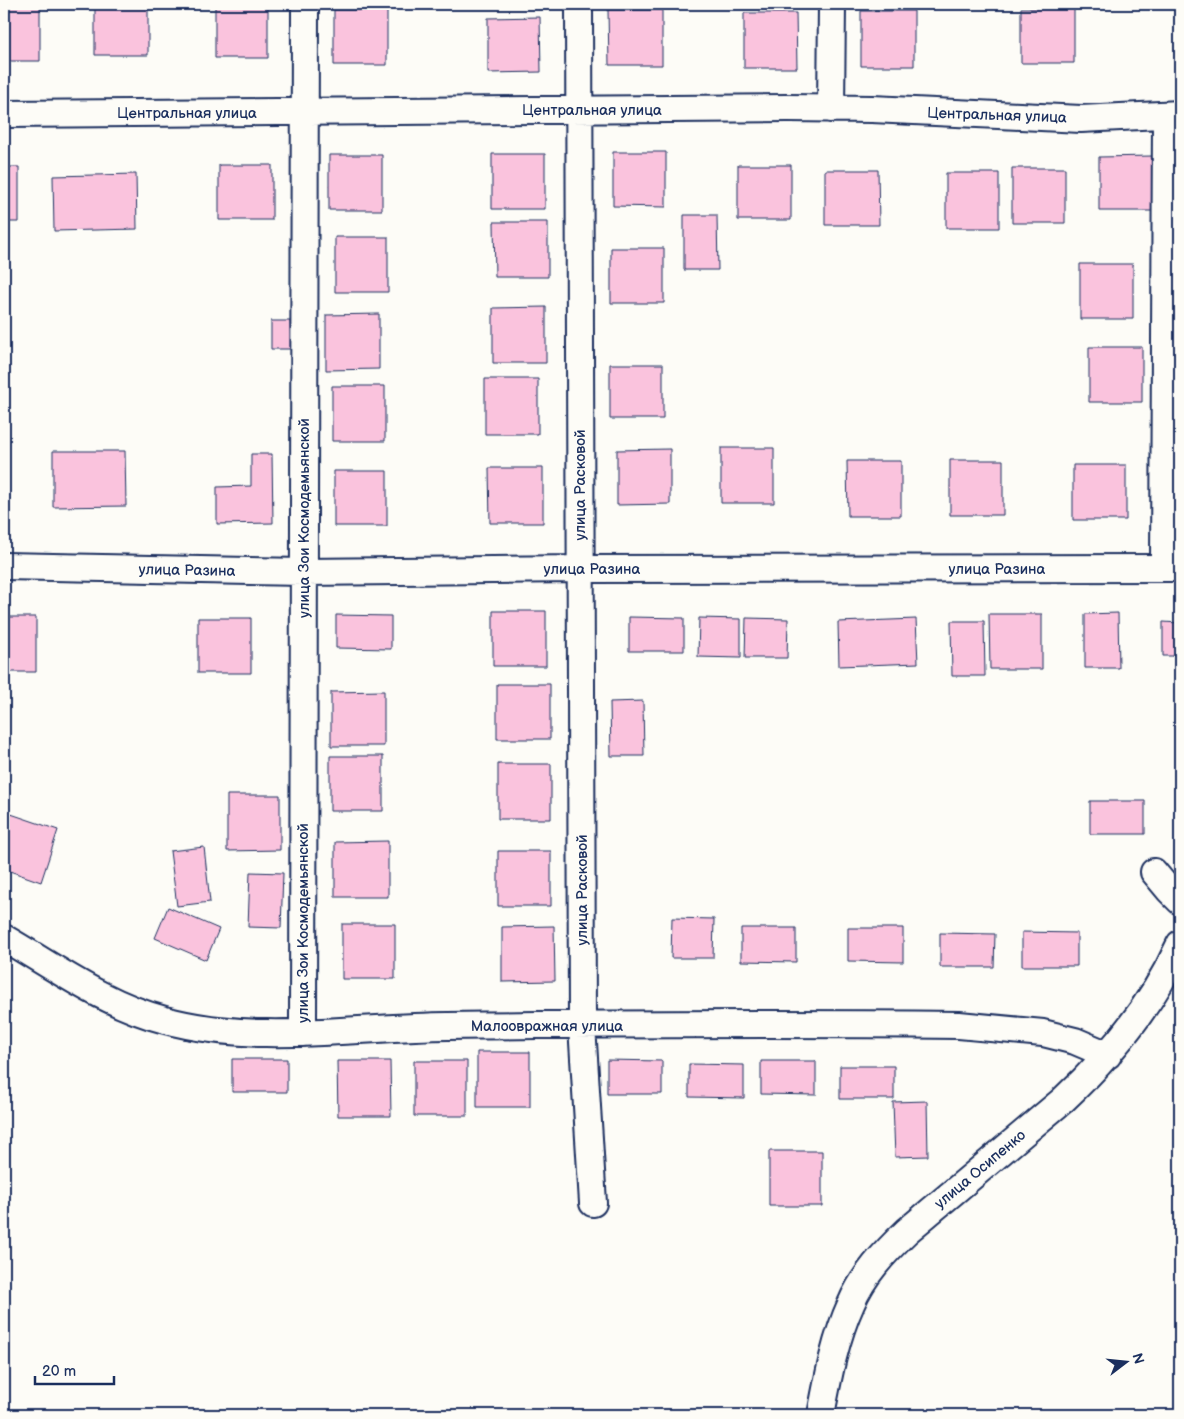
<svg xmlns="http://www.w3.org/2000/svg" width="1184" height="1419" viewBox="0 0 1184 1419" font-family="'Balsamiq Sans',sans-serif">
	<rect width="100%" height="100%" fill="#fdfcf7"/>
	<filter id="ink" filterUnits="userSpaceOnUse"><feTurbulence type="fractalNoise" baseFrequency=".02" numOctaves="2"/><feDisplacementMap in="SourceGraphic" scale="10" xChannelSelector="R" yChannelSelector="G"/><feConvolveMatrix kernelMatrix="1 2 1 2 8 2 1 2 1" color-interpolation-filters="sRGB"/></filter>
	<g filter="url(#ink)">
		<path fill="#fac3dd" stroke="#1b2f5e" d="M95,4H148V55H95Z
			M215,4H268V58H215Z
			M4,5H40V61H4Z
			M1021,8H1074V63H1021Z
			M334,10H387V65H334Z
			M608,10H662V65H609Z
			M861,11H914V66H861Z
			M744,13H796L797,68H744Z
			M540,17L541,72L488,73V18Z
			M613,152H666V207L613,206Z
			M492,154H545V209H492Z
			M329,155H382V210H329Z
			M1152,156V211H1099V157Z
			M219,165H272V220H219Z
			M738,165H791V220H738Z
			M4,167H19V222H4Z
			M1012,168H1065V223H1012Z
			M825,170H878L879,225H825Z
			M946,173H999V228H946Z
			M136,174L137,229L54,231L53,176Z
			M684,215H717L718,270H684Z
			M494,222H548V277H495Z
			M335,237H388V292H335Z
			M611,248H664V303H611Z
			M1080,264H1133V319H1080Z
			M546,307V363H493V308Z
			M379,314V369L326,370V315Z
			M271,321H290L291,349H271Z
			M1089,347H1142V402H1089Z
			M610,364H663V419H610Z
			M485,379H538V434H485Z
			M332,386H385V441H332Z
			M721,448H774V503H721Z
			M670,449V504L617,505V450Z
			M53,451H125L126,506L53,507Z
			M251,454H272L273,523L217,524V487L251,486Z
			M950,460H1003V515H950Z
			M847,461H901V516H848Z
			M1073,465H1126V520H1073Z
			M489,468H543V523H490Z
			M334,471H387V526H334Z
			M493,611H546V666H493Z
			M1118,613L1119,668H1085V614Z
			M989,614H1042V669H990Z
			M336,615L391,616V649L336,648Z
			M4,617H36V672H4Z
			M629,617L684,618V651H629Z
			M198,618H251V673H198Z
			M699,618L741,619V658L698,657Z
			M746,618L788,619L787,658H745Z
			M916,619L918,663L839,666L838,622Z
			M951,621H984L985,676H952Z
			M1163,622L1180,623V656H1163Z
			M497,684H550V739H497Z
			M384,691V746H331V692Z
			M643,701L644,756H611L610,702Z
			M330,756H383V811H330Z
			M498,764H551V819H498Z
			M227,795H280V850L227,851Z
			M1090,801H1145V834H1090Z
			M8,813L58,830L41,882L4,869V827Z
			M388,841V897H335V842Z
			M204,847L210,902L177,906L170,851Z
			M498,851H551V906H498Z
			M250,872L283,873L281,928L248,927Z
			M168,907L219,929L206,960L155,938Z
			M672,918L714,919L713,958H671Z
			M342,924H395V979H342Z
			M554,926L555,981L502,982V927Z
			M741,928H796V962L741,961Z
			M848,928H903V962L848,961Z
			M1022,932L1077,933V966H1022Z
			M940,933L995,934L994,967H940Z
			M477,1052H530V1107H477Z
			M232,1059H287V1092H232Z
			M607,1060L662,1061V1094H607Z
			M337,1061H390L391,1116H338Z
			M414,1061H467V1116H414Z
			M761,1061H816V1095L761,1094Z
			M689,1064L744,1065V1098L689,1097Z
			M840,1066H894V1099H840Z
			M927,1101L928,1156L895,1157L893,1102Z
			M769,1151H822V1206H769Z"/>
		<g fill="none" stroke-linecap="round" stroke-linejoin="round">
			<g stroke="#1b2f5e" stroke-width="30">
				<path id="minor" d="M579,4L582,1026L593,1203
					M831,109L832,4
					M4,114L788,108L872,109L1081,119L1180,114
					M4,566L304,572L580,569L1180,568
					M1164,568L1166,115
					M1154,872L1169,890L1180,901
					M4,938C56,968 106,1005 165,1020C257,1045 355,1027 448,1026C618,1024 789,1023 959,1025L1043,1033L1075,1041L1108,1055
					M303,1033L305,4
					M821,1415C828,1378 835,1339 851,1304C863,1275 885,1252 907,1231L1063,1100C1110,1056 1153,1004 1180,944"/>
			</g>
			<path stroke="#1b2f5e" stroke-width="3" stroke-dasharray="4 4" stroke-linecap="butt" d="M4,1409L18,1415"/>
			<use href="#minor" stroke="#fdfcf7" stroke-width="26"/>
		</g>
	</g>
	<g text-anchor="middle" stroke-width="4" stroke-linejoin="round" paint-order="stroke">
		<g font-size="15" fill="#1b2f5e" stroke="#fdfcf7">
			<text x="592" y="115">Центральная улица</text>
			<text x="187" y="118">Центральная улица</text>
			<text transform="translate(997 115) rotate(2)" y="5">Центральная улица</text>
			<text transform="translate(580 485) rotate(-90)" y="5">улица Расковой</text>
			<text transform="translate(304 518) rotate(-90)" y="5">улица Зои Космодемьянской</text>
			<text x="592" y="574">улица Разина</text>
			<text x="997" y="574">улица Разина</text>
			<text transform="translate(187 570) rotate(1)" y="5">улица Разина</text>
			<text transform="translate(582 890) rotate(-90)" y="5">улица Расковой</text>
			<text transform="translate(303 923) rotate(-90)" y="5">улица Зои Космодемьянской</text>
			<text x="547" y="1031">Малоовражная улица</text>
			<text transform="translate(980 1169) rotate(-40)" y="5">улица Осипенко</text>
		</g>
	</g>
	<rect width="1184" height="1419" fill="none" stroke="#fdfcf7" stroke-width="20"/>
	<rect x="10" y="10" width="1164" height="1399" fill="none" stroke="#1b2f5e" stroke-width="2" filter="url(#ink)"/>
	<g transform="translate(1126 1362) rotate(74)" stroke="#fdfcf7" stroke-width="4" paint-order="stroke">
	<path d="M0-4L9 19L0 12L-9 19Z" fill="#1b2f5e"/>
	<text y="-8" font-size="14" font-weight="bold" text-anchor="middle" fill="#1b2f5e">N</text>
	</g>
	<path d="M35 1376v8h79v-8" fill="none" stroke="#1b2f5e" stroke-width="2.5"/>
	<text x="42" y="1376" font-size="15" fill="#1b2f5e" stroke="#fdfcf7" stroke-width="4" paint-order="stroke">20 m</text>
</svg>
